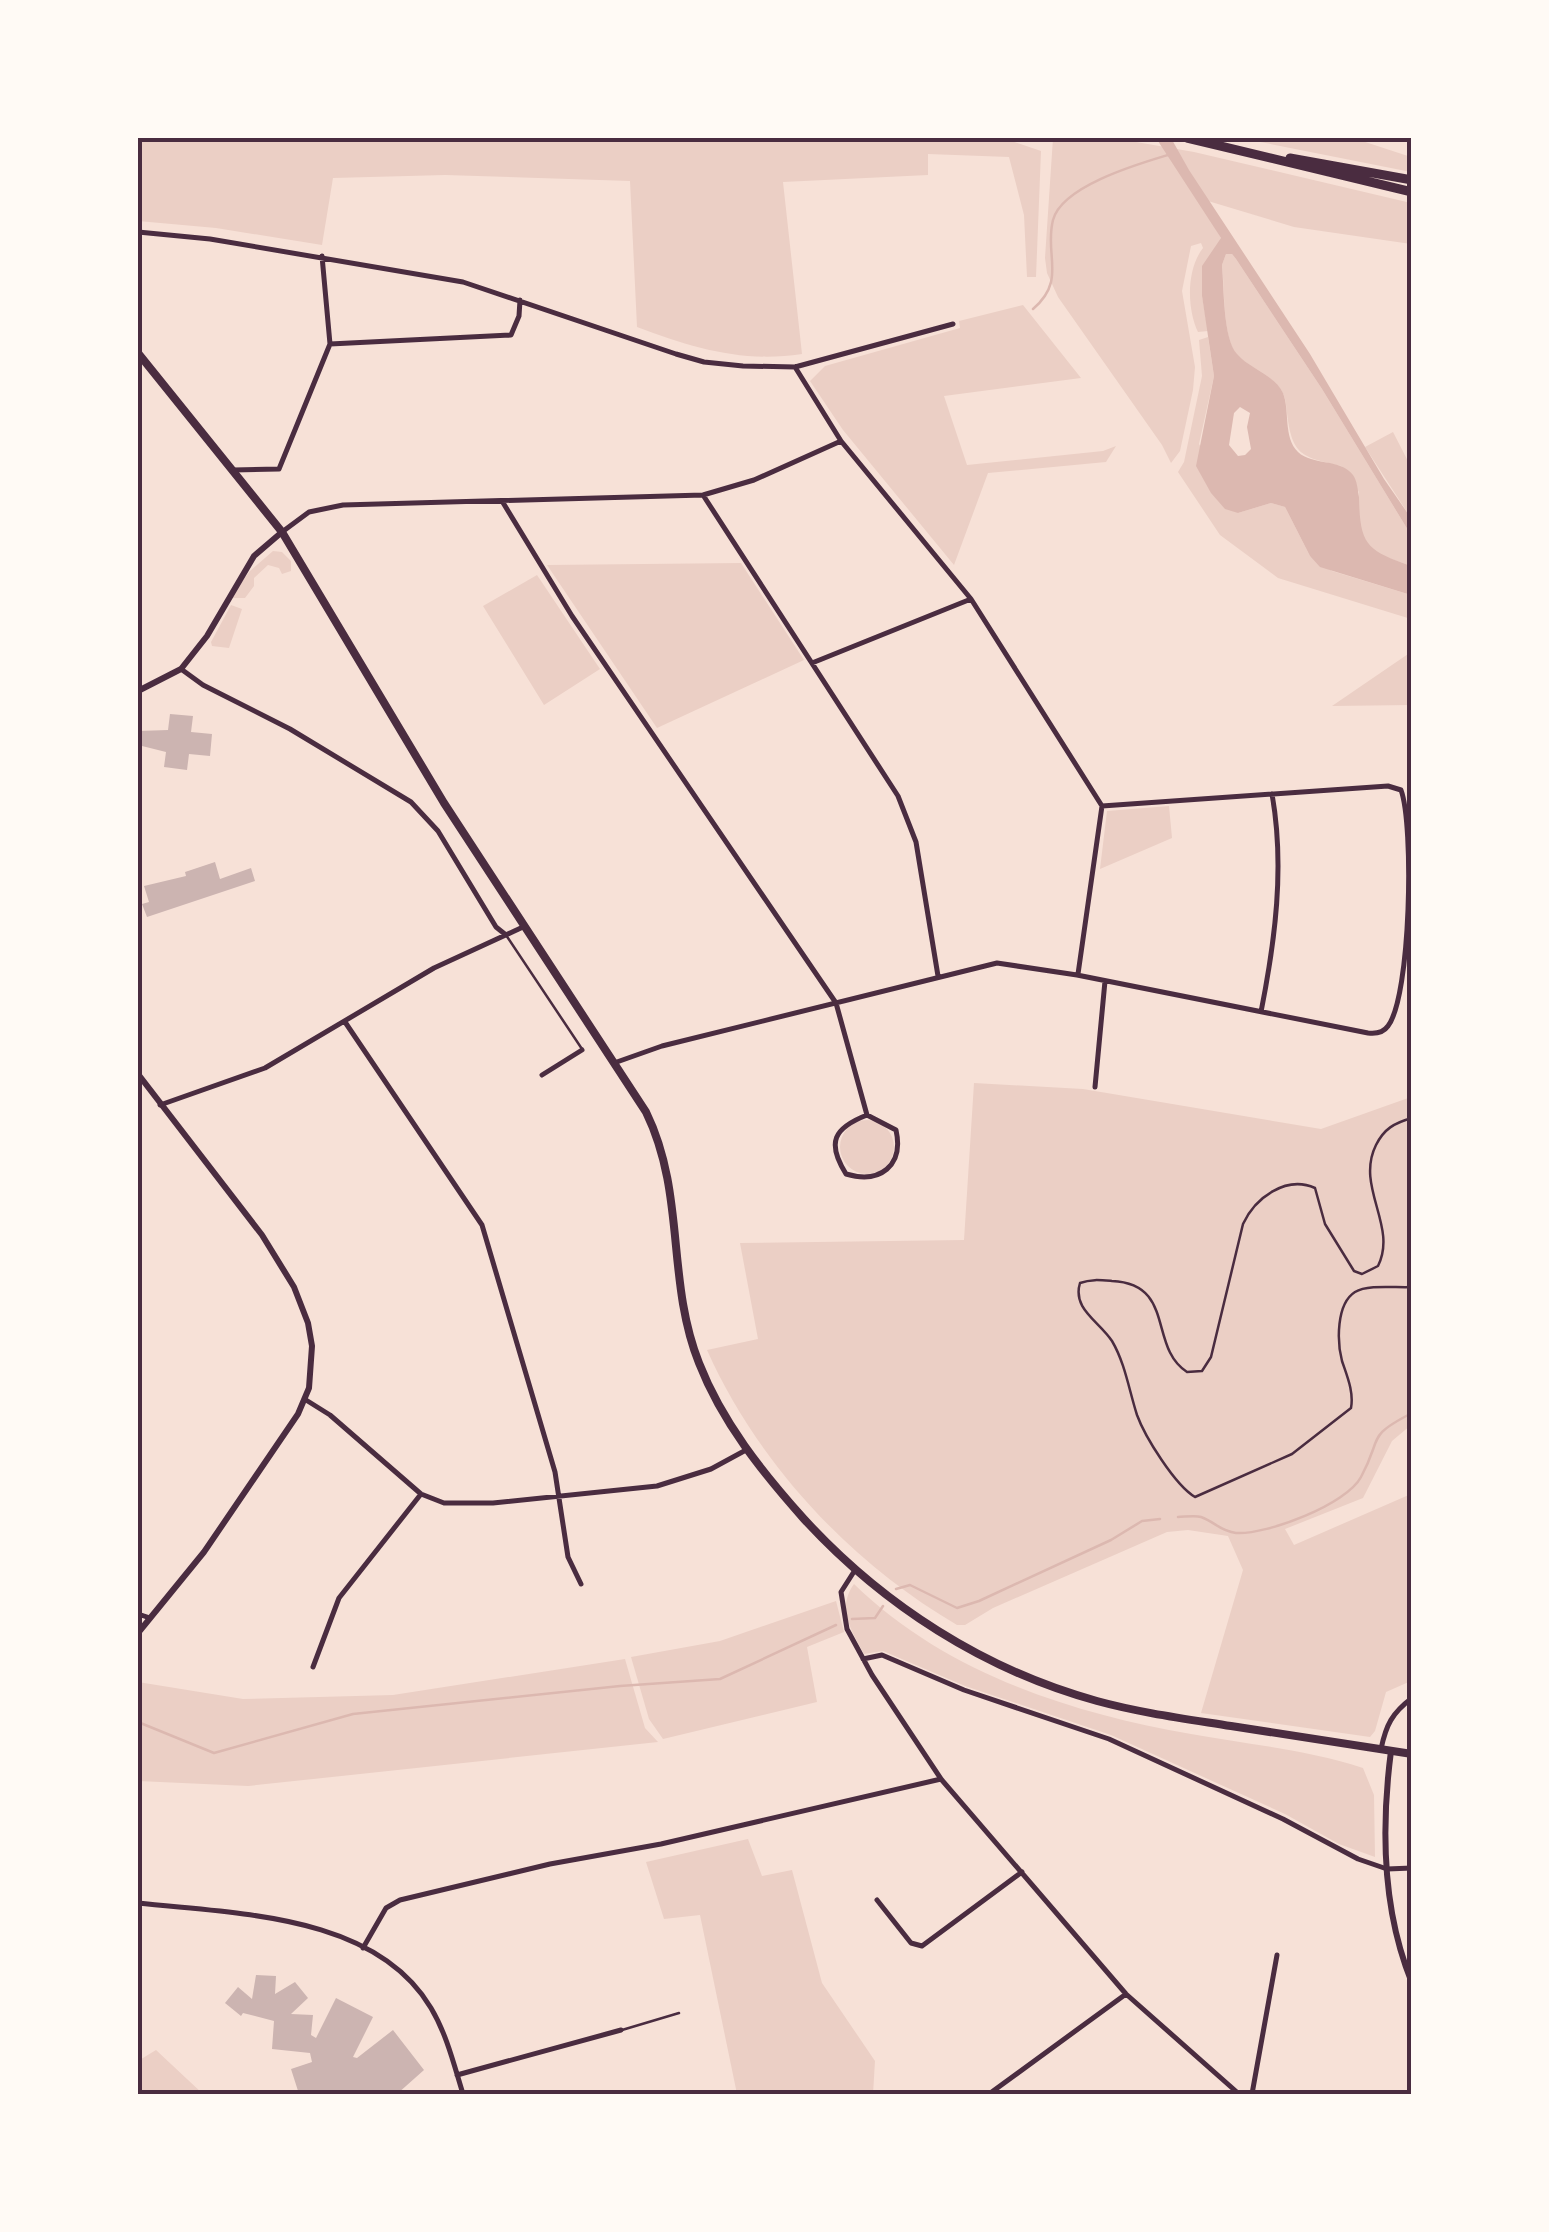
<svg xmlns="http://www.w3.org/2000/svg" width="1549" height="2232" viewBox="0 0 1549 2232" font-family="Raleway,sans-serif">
	<rect width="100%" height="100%" fill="#f7e1d7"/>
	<path fill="#ebcfc5" d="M143,138H1003L1041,151L1036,277H1027L1024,215L1009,157L928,154V175L783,182L802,354C742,363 693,348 637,327L630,181L445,175L333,178L322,245L216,228L138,221V141Z
		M1053,138H1113L1194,152L1411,203V244L1294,227L1198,198L1221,238L1202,296L1208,331L1198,332C1187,309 1186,270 1203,248L1201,243L1191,246L1182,291L1195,367L1193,390L1180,451L1171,463L1162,445L1058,297L1047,273L1045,258Z
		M1240,138H1353L1411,157V172Z
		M1226,254H1232L1236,259L1322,389L1411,535V566L1383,556L1366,545L1358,525L1359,492L1341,466C1301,457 1292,455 1287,413C1286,405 1286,397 1281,390C1272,375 1251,368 1238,356C1222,340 1225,288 1222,265Z
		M1023,305L1081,378L944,396L967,465L1103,451L1116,446L1106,462L988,473L954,565L843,430L810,381L825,366L960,328L959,321Z
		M1208,337L1214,376L1199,444L1238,513L1271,503L1285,507L1310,556L1332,571L1411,595V619L1278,578L1220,535L1178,472L1184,462L1202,376L1199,340Z
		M1393,432L1411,467V518L1365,447Z
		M273,551L282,552L291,561V571L282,574L279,568L268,565L254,578V586L245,598H233L232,595L250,571Z
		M741,563L804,660L657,728L547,565Z
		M537,575L600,669L544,705L483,606Z
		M231,605L242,609L229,648L212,646L211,642Z
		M1411,652V705L1332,706Z
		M1169,806L1172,838L1100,869L1107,811Z
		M974,1083L1083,1089L1321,1129L1411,1097V1425L1392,1441L1363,1498L1285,1529L1294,1545L1411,1494V1681L1386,1692L1375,1731L1370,1737L1201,1713L1243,1570L1228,1536L1188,1530L1167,1532L993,1608L965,1625H957C850,1562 758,1464 707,1350L758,1339L740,1243L964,1240Z
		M840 1147a27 27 0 1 1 54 0a27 27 0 1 1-54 0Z
		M854,1584C944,1672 1070,1713 1191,1734C1251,1745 1305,1749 1363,1768L1374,1795L1375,1857L1339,1844L1285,1814L1111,1735L965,1686L883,1651L864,1654C852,1631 836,1609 854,1584Z
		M836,1601L844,1632L807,1647L817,1702L663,1739L649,1719L631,1657L720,1641Z
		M625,1659L645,1728L658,1742L248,1786L138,1781V1682L243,1699L393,1695Z
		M748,1839L762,1876L792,1870L822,1983L875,2061L873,2094H737L700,1915L664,1919L646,1862Z
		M156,2050L203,2094H138V2061Z"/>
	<path fill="#dcb8b0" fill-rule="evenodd" d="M1156,138H1171L1189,170L1310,354L1384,479L1411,518V535L1322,389L1236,259L1232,254H1226L1222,265C1224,287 1223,339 1237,354C1250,369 1275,375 1283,393C1290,411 1283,437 1298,452C1313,466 1340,458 1353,475C1357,480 1358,491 1359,497C1360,545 1366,550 1411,566V595L1320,567L1310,556L1285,507L1271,503L1238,513L1225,509L1211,493L1196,466L1214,376L1202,296V266L1221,238ZM1240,407L1250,413L1247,427L1251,449L1245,455L1238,456L1229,445L1234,413Z"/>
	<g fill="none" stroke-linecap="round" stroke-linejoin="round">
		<path stroke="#dcb8b0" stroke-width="2.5" d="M1033,309C1067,280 1044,255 1053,220C1062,186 1138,164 1168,155
			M1178,1517C1184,1517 1195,1515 1201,1517C1215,1522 1220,1531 1236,1533C1267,1535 1347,1504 1361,1477C1383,1437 1365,1437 1412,1413
			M896,1589L910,1585L957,1608L979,1601L1111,1540L1142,1521L1160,1519
			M852,1619L875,1618L883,1606
			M138,1722L214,1753L353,1714L620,1686L720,1679L836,1625"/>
	</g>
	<path fill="#ccb4b1" d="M170,714L193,716L191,732L212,734L210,756L189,754L187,770L164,767L166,752L138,745V731L168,730Z
		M215,862L220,879L251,868L255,881L147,917L142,904L149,902L144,886L186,876L185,872Z
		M256,1975L276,1976L275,1994L295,1982L308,1998L291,2014L313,2015L311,2035L316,2038L336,1998L373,2017L353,2057L357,2058L393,2030L424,2070L397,2094H338L337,2091L325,2094H299L291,2069L312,2062L310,2053L272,2049L274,2021L243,2013L241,2016L225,2003L238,1987L252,1999Z"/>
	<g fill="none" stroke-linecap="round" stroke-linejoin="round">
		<path stroke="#4a2c40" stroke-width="2.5" d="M1412,1118C1394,1123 1384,1129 1376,1145C1355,1187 1398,1226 1378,1266L1362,1274L1354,1271L1325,1224L1315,1188C1286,1175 1255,1198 1243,1224L1211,1357L1202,1371L1187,1372C1148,1347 1176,1284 1112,1281C1100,1280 1091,1279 1080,1283C1072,1309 1099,1321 1112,1341C1125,1363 1129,1390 1137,1415C1145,1437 1175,1485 1195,1497L1292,1454L1351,1408C1354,1392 1347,1376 1342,1361C1337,1342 1336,1304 1355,1292C1368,1284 1396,1288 1412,1287"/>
		<path stroke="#4a2c40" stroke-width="2.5" d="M506,935L582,1049
			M622,2030L679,2013"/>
		<path stroke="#4a2c40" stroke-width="5" d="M138,232L210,239L463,282L676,354L704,362L743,366L795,367L953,324
			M330,344L511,335L519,316L520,300
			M795,367L841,441L971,599L1102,806L1078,974
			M233,470L279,469L330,344L322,256
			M703,495L898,796L916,842L938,976
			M502,501L572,616L836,1003L867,1115
			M282,532L309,512L343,505L703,495L754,480L841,441
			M812,663L971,599
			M181,669L203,685L290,729L411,802L438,831L496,927L506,935
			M1261,1012C1275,941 1285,867 1272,794
			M345,1022L482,1225L555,1472L568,1557L581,1584
			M614,1063L662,1046L997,963L1077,975L1368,1033C1376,1034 1383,1033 1388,1026C1411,996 1414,825 1401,790L1388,786L1102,806
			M542,1075L582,1050
			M1095,1087L1105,981
			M160,1105L265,1068L434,968L523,927
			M867,1115L896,1130C904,1166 880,1184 846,1174C826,1142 834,1128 867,1115Z
			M306,1400L330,1415L421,1494L444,1503H493L657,1486L711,1469L746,1450
			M855,1570L841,1592L847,1629L872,1675L941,1779L1126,1994L1239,2094
			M138,1614L150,1618
			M863,1659L882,1655L964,1690L1109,1739L1283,1819L1358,1859L1387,1869L1412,1868
			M313,1667L339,1598L421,1494
			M1381,1749C1386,1725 1392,1713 1412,1698
			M877,1900L911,1943L922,1946L1022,1872
			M138,1903C234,1914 375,1913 431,2008C447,2035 454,2065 463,2094
			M363,1948L386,1908L400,1900L550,1864L661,1844L941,1779
			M457,2075L621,2030
			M989,2094L1126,1994
			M1252,2094L1277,1955"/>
		<path stroke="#4a2c40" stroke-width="6" d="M138,691L181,669L207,636L254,556L282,532
			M138,1074L262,1235L294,1287L308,1323L312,1346L309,1388L298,1414L204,1552L138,1633
			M1391,1751C1381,1828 1382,1910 1412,1983"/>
		<path stroke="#4a2c40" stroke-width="8" d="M138,353L282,532L444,803L646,1112C686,1194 666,1280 699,1363C722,1422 762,1472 804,1519C883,1605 984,1670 1097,1701C1141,1713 1187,1719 1231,1726C1291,1735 1351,1745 1412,1754"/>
		<path stroke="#4a2c40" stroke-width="9" d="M1187,138L1412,192
			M1290,158L1412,180"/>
	</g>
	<rect width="1549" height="2232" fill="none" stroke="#fffaf5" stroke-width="280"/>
	<rect x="140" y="140" width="1269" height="1952" fill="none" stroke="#4a2c40" stroke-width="4"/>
</svg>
